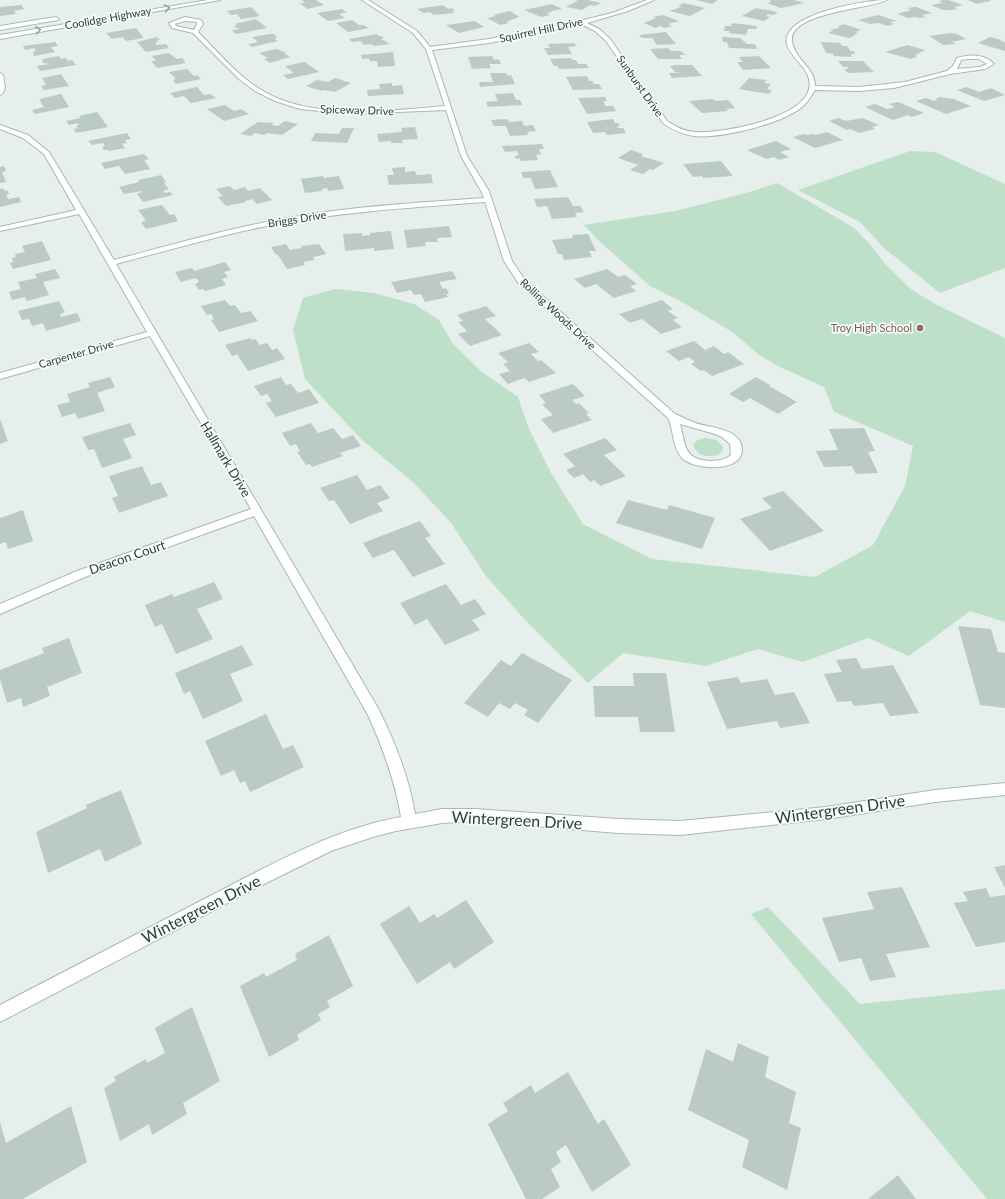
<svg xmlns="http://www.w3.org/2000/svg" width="1005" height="1199" viewBox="0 0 1005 1199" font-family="Lato,sans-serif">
	<rect width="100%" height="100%" fill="#e6efeb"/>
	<path fill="#bfe0c8" d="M910,151L935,152L1005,184V268L940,293L884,248L860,222L798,190Z
		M777,183L853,227L870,244L886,265L912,290L937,305L1005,338V622L970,611L909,656L868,638L803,662L758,649L706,666L623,653L588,683L525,620L486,576L451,523L415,484L361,439L305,379L293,330L303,298L335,289L374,293L414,304L439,320L453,344L482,372L518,397L529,429L551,473L583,524L652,559L815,577L873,545L905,486L913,446L834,412L824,387L778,366L759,355L734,333L682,302L650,286L600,242L584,225L675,211L746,193Z
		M705,438L717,440L723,447C722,459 707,457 699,454L693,446C696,440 699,439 705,438Z
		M768,907L860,1004L1005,989V1199H987L751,914Z"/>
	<path fill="#bbcac4" d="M302,0H316L324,5L307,9L300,3H305Z
		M578,0H587L601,3L595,6L590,5L582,10L566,7Z
		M696,0H718L712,4Z
		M771,0H794L804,3L781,8L767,3L772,2L769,1Z
		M944,0H948L963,5L954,7L957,9L951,10H943L931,5L943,3L939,1Z
		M968,0H990V1L977,4Z
		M684,3L688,4L705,8L690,16L669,11L682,7L678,6Z
		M552,4L562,9L551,11L553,12L547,13L550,15L541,17L524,10Z
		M21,5L24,9L14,11L16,14L0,16V7Z
		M443,5L448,9L451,8L455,10L452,11L455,13L433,15L430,12L423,13L417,9Z
		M251,7L260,16L241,19L237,14L231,15L227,11Z
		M916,7L932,13L922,15L926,17L920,18L915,17L908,18L897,14L911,10L907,8Z
		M756,8L773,11L778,13L773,15L768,14L766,16L770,17L764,21L742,16Z
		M342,9L347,12L339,14L345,18L328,21L317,13Z
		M510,11L519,17L506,22L509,23L500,25L487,18L496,16L493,15Z
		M663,15L679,21L668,24L672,26L664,28L660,26L655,28L644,23L656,18L653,17Z
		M878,15L897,21L890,22L894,24L887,26L879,23L870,24L858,20Z
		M256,19L267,28L236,34L232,30L241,29L236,28L234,26H237L235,24Z
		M352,20L359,25H363L369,28L348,32L336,23Z
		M475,21L484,27L459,33L446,25Z
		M732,23L757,26L756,29H748L746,35L729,33L730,31H724L725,26H731Z
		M844,24L861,30L855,32L858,33L854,35H856L849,38L828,33L833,31L830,30L834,29L840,28L837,27Z
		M136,28L144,38L126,41L123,37L112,39L106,33Z
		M666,32L676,44L657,45L652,38H642L639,35Z
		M950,33L957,34L966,39L952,42L956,44L943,45L929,36Z
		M269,34H274L277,38H274L278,41L252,47L248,44L258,42L252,37Z
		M377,34L379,36H381L384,38L381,39L390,44L374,46L371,44L364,45L360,41L352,42L349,39Z
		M157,37L160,40H157L158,42L155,43L157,45L166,44L169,48L146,52L137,42Z
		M722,37L740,38L747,44H755L757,49L729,48L727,42H723Z
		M990,37L1002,40L1000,41L1005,42V51L978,43Z
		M55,42L58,46L51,47L55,52L34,56L33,52L36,51L34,48L25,50L23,46Z
		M821,42L840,43L842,46H848L850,51H854L855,54H851L852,57L834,56L833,54L826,53Z
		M574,43L577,46L568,47L572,54L548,55L544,48H550L548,44Z
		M907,45L925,50L915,55L918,56L911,59L885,52Z
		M668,48L671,51H681L685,55H679L682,59H658L650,49Z
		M276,49L287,53H284L290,57L270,63L264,59L268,58L259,53Z
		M393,52L395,66L378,67L377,61H370L369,58L362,59L361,55Z
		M169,53L177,59L182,58L186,63L157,68L151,61H156L152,56Z
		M59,56L61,59L66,58L68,61L72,60L76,65L40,71L37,66L50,64L43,63L42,59Z
		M492,56L494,60L499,59L501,64H489L491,68L472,69L468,57Z
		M759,56L771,68L743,70L737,62H743L739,57Z
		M571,58L572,60H576L578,64H586L589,68L559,69L557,66H554L550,59Z
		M838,61H863L874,72L848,73L844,69H849L847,67H843Z
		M305,62L319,72L288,79L283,75L294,73L285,66Z
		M677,65H692L702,76L672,78L669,73H681L675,72L670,66Z
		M187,69L194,76L197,75L201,79L176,84L173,80L176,79L169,72Z
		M490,73H506L508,76L511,75L515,84L480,87L479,82H493Z
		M61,74L69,86L44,90L41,86L46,85L42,78Z
		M587,76L589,81H592L594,84H599L602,89L573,90L566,77Z
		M335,78L351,83L335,92L324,90L322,91L306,86L317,80L328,82Z
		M749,78L767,80L764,83L771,84L767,89L772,90L769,94L739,89Z
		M392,83V86L402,85L404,94L368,96L367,90L380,89L379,84Z
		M197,87L204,95L211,94L216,98L191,103L184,96L175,98L170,93Z
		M967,87L979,92L991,88L1005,95L984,101L957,90Z
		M513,93L516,100H520L522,105L488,107L486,102L498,101L495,94Z
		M61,94L69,107L35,114L32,110L44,107L39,99Z
		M605,97L607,101H604L605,106H613L616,111L587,114L578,98Z
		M940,97L954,99L971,106L946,114L916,101L926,98L934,101L938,100L935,99Z
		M713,99L715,101L728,100L735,108L726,109L728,111L702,113L689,101Z
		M898,102L924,113L912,117L908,115L893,120L865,107L875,104L887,109L895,107L889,104Z
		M225,105L234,111L241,109L249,114L224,121L207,109Z
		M97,112L108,127L76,133L74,129L78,128L76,126L79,125L78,123L69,125L66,121L81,118L79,116Z
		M839,118L846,121L863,118L879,125L872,127L875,129L859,133L850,129L847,130L829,121Z
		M507,119L509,122L522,121L524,126L533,125L536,131L527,132L528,135L510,136L506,126H494L491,120Z
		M613,119L615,123H618L620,126H617L618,128H623L626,133L607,135L605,132L593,133L587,122Z
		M285,121L298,124L282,135L267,133L264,135L255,133L251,136L240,134L258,122L274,123L272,125L278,126Z
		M415,127L418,139L402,140L403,143H391V141L379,142L377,134L402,132L401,128Z
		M342,128H354L347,143L311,141L315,133L339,134Z
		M827,132L843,140L815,148L793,137L803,134L807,135L813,134L815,135Z
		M127,133L131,139L125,140L127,143L122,144L125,148L109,151L108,150H104L102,147L105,146L103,143L92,145L88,141Z
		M776,141L791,149L780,152L789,157L779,160L774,157L766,159L747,150Z
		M542,144L544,149H539L541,154L536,155L538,160L521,161L520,158L516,159L515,156L519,155L517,151L505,152L502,146Z
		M631,150L643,154L641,156L664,163L653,170L650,169L643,174L630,170L638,165L618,158Z
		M144,154L149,159L144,160L150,169L125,174L119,166L105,169L101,163Z
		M721,161L733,176L703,178L702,176L693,177L683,164Z
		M4,166L6,171L2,172L6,182L0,183V167Z
		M405,167V172L415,171L416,175L431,174L433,183L389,185L387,175H394L392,168Z
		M550,170L558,187L535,189L531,178H523L521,172Z
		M161,175L166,182L164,183L169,189L163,191L165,193L170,192L173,195L143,202L137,194L142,192L141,191L124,194L119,187L139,182L138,180Z
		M323,176L324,178L339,176L344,189L328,191L327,188L322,189V191L305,193L301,179Z
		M230,186L234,190L245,187L248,191L260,188L272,200L257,204L252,199L245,201L246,202L226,206L218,197L223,196L216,189Z
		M3,188L4,191L7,190L9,194L6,195L8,199L19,197L21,202L0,207V189Z
		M568,197L573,206H580L584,212L575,213L577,217L552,219L547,206L537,207L534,199Z
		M162,205L170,215L174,214L178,221L146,229L141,222L146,221L138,210Z
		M449,226L452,237L437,238L438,242H425L426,246L407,248L404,230Z
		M391,231L394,249L374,251V248L345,251L343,234L362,233V236L370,235V233Z
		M588,234L596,251H589L592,257L564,260L562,254H558L552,240L573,238L572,235Z
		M42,241L51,260L13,269L10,263L13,262L12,258L16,257L15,254L25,252L22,246Z
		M286,244L290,250L302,248L301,246L319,244L326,254L313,257L314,260L303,262L305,265L287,269L278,255H276L271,247Z
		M225,262L231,270L224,272L228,277L222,279L226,285L205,291L203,289L199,290L195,284L199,282L196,278L181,282L175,272L192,268L194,271Z
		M55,269L60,278L43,282L49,295L27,301L25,297L12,300L9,292L21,289L18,282L37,278L35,274Z
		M607,269L618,277L625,275L637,284L630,286L636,291L614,298L596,284L585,288L574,279Z
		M452,271L457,279L439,282L443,289L446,288L449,294H446L448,297L425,302L421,294L414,295L411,290L397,293L391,282Z
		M225,300L230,306L235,305L241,313L250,311L258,321L219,332L211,320L214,319L211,314L207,315L201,306Z
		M662,300L673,309L668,311L678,318L673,320L682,327L661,334L642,319L630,323L619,314Z
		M59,301L65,312L60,314L61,317L77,313L81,321L46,331L43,323L32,326L29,319L22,320L18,311Z
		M486,306L496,316L485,319L502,335L470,346L458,334L467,331L458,322L463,321L457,315Z
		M250,338L252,340L255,339L260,345L267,343L272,350L277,348L285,359L248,371L237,354L232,356L225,345Z
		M694,341L705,350L714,346L724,354L728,352L744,364L712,376L704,370L701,371L691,364L695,362L689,357L679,361L666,351Z
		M529,343L539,352L531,354L538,361L541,360L556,373L529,382L524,378L508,384L499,374L510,371L503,364L508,362L498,353Z
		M110,377L115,387L97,393L105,411L78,419L75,413L62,417L57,405L70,402L67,394L90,387L88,383Z
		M281,377L286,385L291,384L298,393L309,389L319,403L276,417L266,403L272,401L267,394L261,396L254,386Z
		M756,377L770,385L769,386L797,402L778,414L750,398L743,402L729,394Z
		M573,384L585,396L572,400L576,404L579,403L589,413L586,414L592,420L553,433L541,419L553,415L542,404L546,403L539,395Z
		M0,419L8,441L0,444Z
		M130,423L136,435L123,439L132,458L102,468L94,449L88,450L82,437Z
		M311,423L318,433L333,428L342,439L353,435L361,446L340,453L343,456L312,467L310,464L306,465L297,452L300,451L296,444L290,446L282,433Z
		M864,428L875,451L868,452L878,473L856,474L852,466L824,467L816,451L838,450L829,429Z
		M605,438L617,450L604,455L626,476L600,486L594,480L590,482L583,474L574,478L566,470L575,466L563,454Z
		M142,466L151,485L161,482L168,496L119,513L112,498L118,496L109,476Z
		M357,475L367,490L380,485L390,498L377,503L383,511L350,524L334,500L329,501L320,488Z
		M783,491L824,531L770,551L740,519L772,508L762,498Z
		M628,500L667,510L669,505L715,518L702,549L616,523Z
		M23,510L33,541L8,549L6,542L0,544V518Z
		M420,521L431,536L425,538L445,564L413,577L394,550L373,558L363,543Z
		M214,582L223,599L197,609L213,639L176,654L162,624L155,627L145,605L172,594L174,597Z
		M446,584L461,605L475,599L486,614L472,620L480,630L445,645L427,619L415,625L400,603Z
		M958,626L991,629L998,652L1005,653V708L980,705Z
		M69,638L82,673L47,687L50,696L23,707L21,698L7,703L0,679V670L44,653L42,648Z
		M242,645L253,665L230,674L243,701L203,719L190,691L184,694L175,673Z
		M522,653L572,680L538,723L524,715L528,710L515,703L510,709L499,703L488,717L464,703L501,660L511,666Z
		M856,658L862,669L893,665L919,713L890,716L883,703L854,706L851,701L837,702L824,674L842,672L836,660Z
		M633,673H666L675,732H640L638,717H595L593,686H634Z
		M738,677L741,683L767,679L775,695L794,692L810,723L780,728L777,721L727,729L707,682Z
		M266,714L283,749L293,745L304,767L250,792L245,781L240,783L234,770L221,776L205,741Z
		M121,790L142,844L105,862L100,849L48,873L36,832L87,808L86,805Z
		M1005,865V888L994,867Z
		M902,887L930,947L886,954L896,977L870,981L861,958L839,962L822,918L874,909L867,892Z
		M986,888L990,897L1005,895V942L976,947L954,903L968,901L963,892Z
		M466,900L494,942L454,969L450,962L417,984L380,924L409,906L420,923L434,914L437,918Z
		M329,935L353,986L327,1001L330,1007L318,1014L321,1020L297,1035L299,1040L269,1057L240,986L264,973L266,977L297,960L295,954Z
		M192,1007L220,1081L183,1103L187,1114L152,1135L149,1124L120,1141L104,1088L116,1081L114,1077L146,1059L147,1063L165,1053L155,1028Z
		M738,1043L769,1057L765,1077L796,1092L789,1123L801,1128L787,1190L742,1167L749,1140L688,1110L706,1049L733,1062Z
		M568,1072L598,1124L604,1119L631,1165L592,1192L566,1145L556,1152L561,1162L551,1169L560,1187L542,1199H526L488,1124L508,1111L503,1103L531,1085L535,1093Z
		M71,1106L87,1162L23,1199H0V1122L6,1143Z
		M898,1175L916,1199H868Z"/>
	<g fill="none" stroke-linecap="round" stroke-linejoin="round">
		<g stroke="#a8b8b2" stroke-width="2">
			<path id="minor" d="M362,0H368L417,31L430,47L489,39L575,22L612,13L647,0H654L628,11L587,23L599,29L610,39L667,121C676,127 684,131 695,132C721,134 802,119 809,89C814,70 791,60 787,44C780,14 866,0 887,0C871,9 789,12 792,41C794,59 815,67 815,86L859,87L905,82L947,71L953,66L957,58C969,54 985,54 994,64L985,69L950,74L894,88L859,91L815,90C811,96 808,102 802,107C782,124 719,139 694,136C682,134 672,130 663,123L606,41L595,31L581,24L489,43L432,50L467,156L489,191L512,261L525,280L675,414C682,417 688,420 695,423C710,428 742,428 742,450C742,473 693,470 682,458C672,447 674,430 668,418L519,284L504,261L485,202C419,207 353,211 288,222C230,232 173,249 116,264L378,708C395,742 409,777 415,814L442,809H475L618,819L680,821L826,807L935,790L1005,783V795L935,802L826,819L680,835L618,833L475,821L442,823L396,831L376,836L331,851L262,885L0,1022V1005C71,968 141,932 212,895C270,865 336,828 401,817C395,781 383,748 368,715L254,516L85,577L0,614V604L77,571L251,509L150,336L0,379V373L147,332L79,214L0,231V227L76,210L44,154L23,138L0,129V125L28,135L49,152L114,260C171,245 229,228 288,218C352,206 418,203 484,198L481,191L461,156L446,110L350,114L300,109L275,101L255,91L239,79L193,33L172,28L169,23L185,17L201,20L203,24L198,32C217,51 235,73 258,88C308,121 387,111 445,106L426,49L413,33ZM185,21L197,22V24L194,30L176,26L175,24ZM967,59H979L987,64L980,67L957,69L961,60ZM680,424L715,434L722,437L730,444L731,455C723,463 698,463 690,454C683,447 683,432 680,424Z
				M0,73L3,75L5,87L3,93L0,95Z"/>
		</g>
		<g stroke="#a4bbb3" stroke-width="2">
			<path id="secondary" d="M208,0H220L0,39V35Z
				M56,17L59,19L58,20L0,30V26Z"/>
		</g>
		<use href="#minor" fill="#fff" fill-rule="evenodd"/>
		<use href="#secondary" fill="#fff" fill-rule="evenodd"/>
	</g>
	<defs><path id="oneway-chevron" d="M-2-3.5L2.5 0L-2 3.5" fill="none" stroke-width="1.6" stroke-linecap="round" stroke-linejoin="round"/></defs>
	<g stroke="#92a09c">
		<use href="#oneway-chevron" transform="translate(167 8) rotate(-10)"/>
		<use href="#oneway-chevron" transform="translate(38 30) rotate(-10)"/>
	</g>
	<circle fill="#8d6e63" stroke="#f7fbf9" stroke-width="1.5" cx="920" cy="328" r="4"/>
	<g text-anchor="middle" stroke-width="3.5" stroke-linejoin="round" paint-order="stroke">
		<g font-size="11" fill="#24423a" stroke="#f7fbf9">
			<text transform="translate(108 18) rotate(-10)" y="4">Coolidge Highway</text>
			<text transform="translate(541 30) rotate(-12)" y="4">Squirrel Hill Drive</text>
			<text transform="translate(640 86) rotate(55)" y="4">Sunburst Drive</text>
			<text transform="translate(357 110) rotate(2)" y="4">Spiceway Drive</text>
			<text transform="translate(297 219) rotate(-9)" y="4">Briggs Drive</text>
			<text transform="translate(558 314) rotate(43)" y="4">Rolling Woods Drive</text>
			<text transform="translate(76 354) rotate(-16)" y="4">Carpenter Drive</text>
		</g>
		<g font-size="11" fill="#785e54" stroke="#f7fbf9" text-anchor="end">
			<text x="912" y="332">Troy High School</text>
		</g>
		<g font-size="13" fill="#24423a" stroke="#f7fbf9">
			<text transform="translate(226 459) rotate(59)" y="5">Hallmark Drive</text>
			<text transform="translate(127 557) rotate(-19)" y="5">Deacon Court</text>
		</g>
		<g font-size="16" fill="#24423a" stroke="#f7fbf9">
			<text transform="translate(840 809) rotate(-8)" y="6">Wintergreen Drive</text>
			<text transform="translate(517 820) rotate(3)" y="6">Wintergreen Drive</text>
			<text transform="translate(201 909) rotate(-27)" y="6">Wintergreen Drive</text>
		</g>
	</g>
</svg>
